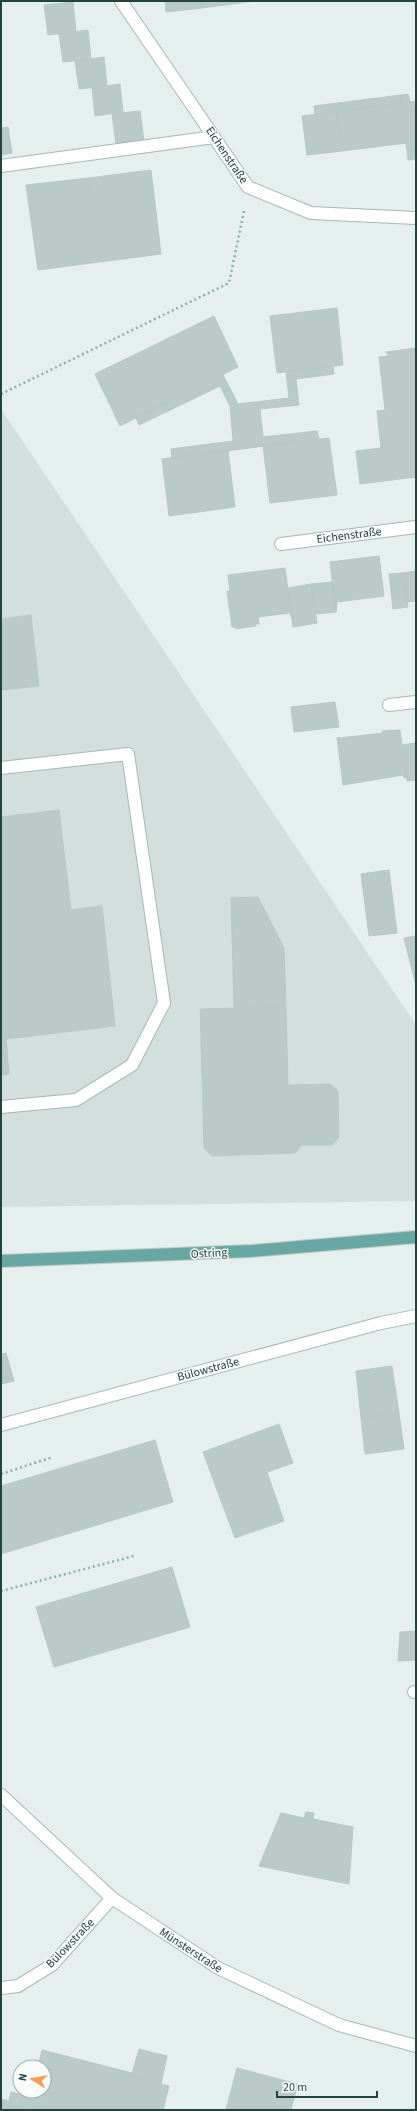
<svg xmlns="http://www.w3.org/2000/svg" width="417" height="2111" viewBox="0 0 417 2111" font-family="'Source Sans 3',sans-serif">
	<rect width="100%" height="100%" fill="#e5efed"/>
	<path fill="#d3dfdc" d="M1,409L416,1025V1201L1,1207Z"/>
	<path fill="#bacac6" stroke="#b7c9c5" d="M165,1H201L202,8L166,12Z
		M201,1H254L202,8Z
		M73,2L76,31L48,35L44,5Z
		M88,30L91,59L63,62L59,34Z
		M104,57L107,86L79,89L75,61Z
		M120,84L123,112L95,116L92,88Z
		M408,94L410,102L416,101V109L402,111L401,95Z
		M401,95V103L315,114L314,106Z
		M401,103L402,111L416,109V149L407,150L406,143L342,151L336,112Z
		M140,111L144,141L116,144L112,114Z
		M336,112L342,151L307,155L302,116Z
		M8,127L12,153L1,155V128Z
		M416,149V159L408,160L407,150Z
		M151,170L161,254L100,262L89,178Z
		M89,178L99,262L38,270L26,185Z
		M337,308L343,365L277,373L270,316Z
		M214,316L238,367L120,426L95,374Z
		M416,348V477L360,484L356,451L381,448L377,411L385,410L379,357L389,356L386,352Z
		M333,366L334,374L296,379L299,405L260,409L263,437L317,431L319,439L172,458L171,449L233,441L230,406L220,386L139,425L136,418L223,375L238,404L289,398L286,372Z
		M329,438L337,495L270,503L263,446Z
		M228,450L235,507L169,516L162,459Z
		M379,556L384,596L337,602L336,612L330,562Z
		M285,568L292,619L290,613L258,617L259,624H255L256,626L236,629V627H232L227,591H230L228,575Z
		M416,571V601L408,602L403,573Z
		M403,573L408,607L393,609L389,574Z
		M333,582L336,612L316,614L311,584Z
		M311,584L317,623L293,627L288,588Z
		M31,615L39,686L1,690V619Z
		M335,702L339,727L294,732L291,707Z
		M400,730L406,777L404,778L403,775L343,785L337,737L339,738L383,733L382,731Z
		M416,743V780L407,781L402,745Z
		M59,810L71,910L102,906L115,1026L6,1039L9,1074L1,1075V817Z
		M389,870L397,933L369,936L361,874Z
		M258,897L284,948L286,1007L234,1008L231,898Z
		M416,936V982H415L404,938Z
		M286,1007L288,1085L330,1084L338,1091L339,1137L332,1145H302L295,1153L212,1156L204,1148L200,1009Z
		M6,1353L14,1381L1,1384V1354Z
		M392,1366L399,1413L361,1418L356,1371Z
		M399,1413L404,1449L365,1454L361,1418Z
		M279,1424L293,1463L217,1490L203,1452Z
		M155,1440L173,1502L1,1554V1486Z
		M267,1472L284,1521L235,1538L217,1490Z
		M172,1567L190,1627L54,1667L36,1607Z
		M416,1631V1660L398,1661L400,1632Z
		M306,1812L314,1813L313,1819L353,1827L349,1884L259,1866L281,1813L304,1818Z
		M139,2049L167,2056L161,2084L131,2077Z
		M42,2050L132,2073L131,2077L169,2086L163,2110H28L32,2091H44V2067H38Z
		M237,2068L298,2084L291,2109L293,2110H226Z
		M11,2092L31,2097L28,2110H7Z
		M1,2099L9,2101L7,2110H1Z"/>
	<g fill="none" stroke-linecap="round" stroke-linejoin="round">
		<g stroke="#a7b8b6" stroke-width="14">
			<path id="minor" d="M121,1L248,187L311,213L416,218
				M1,166L214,137
				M281,544L416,527
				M389,705L416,702
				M1,768L128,754L164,1003L132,1065L76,1100L1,1107
				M1,1425L381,1323L416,1316
				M414,1692H416
				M1,1795L112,1898L218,1968L339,2025L416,2046
				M1,1988L18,1986L52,1965L112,1898"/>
		</g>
		<g stroke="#c1caca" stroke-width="14">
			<path id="major" d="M1,1261L251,1251L416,1237"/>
		</g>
		<path stroke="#84b4ae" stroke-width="2.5" stroke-dasharray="2 3" stroke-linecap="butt" d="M1,394L229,283L244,211
			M1,1474L53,1457
			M1,1591L134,1556"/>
		<use href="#minor" stroke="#fff" stroke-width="12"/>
		<use href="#major" stroke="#68a7a2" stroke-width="12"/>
	</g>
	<g text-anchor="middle" stroke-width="3" stroke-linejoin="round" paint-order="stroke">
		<g font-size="12" fill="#234340" stroke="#f7fbfa">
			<text transform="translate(227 155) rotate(56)" y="4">Eichenstraße</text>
			<text transform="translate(349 535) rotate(-7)" y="4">Eichenstraße</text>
			<text transform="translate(209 1253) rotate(-3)" y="4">Ostring</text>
			<text transform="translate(208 1369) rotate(-15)" y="4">Bülowstraße</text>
			<text transform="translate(70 1943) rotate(-46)" y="4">Bülowstraße</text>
			<text transform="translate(191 1950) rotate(33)" y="4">Münsterstraße</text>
		</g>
	</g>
	<rect width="417" height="2111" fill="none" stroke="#234340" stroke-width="4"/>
	<g transform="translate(32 2079) rotate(281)"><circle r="19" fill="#f7fbfa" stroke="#a2b1b0"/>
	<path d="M0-3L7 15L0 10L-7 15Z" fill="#f99d5a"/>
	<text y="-6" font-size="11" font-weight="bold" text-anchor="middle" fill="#234340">N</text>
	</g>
	<path d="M277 2091v6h100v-6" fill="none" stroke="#234340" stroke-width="2"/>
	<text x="283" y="2091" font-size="12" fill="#234340" stroke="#f7fbfa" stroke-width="3" paint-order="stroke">20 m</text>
</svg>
